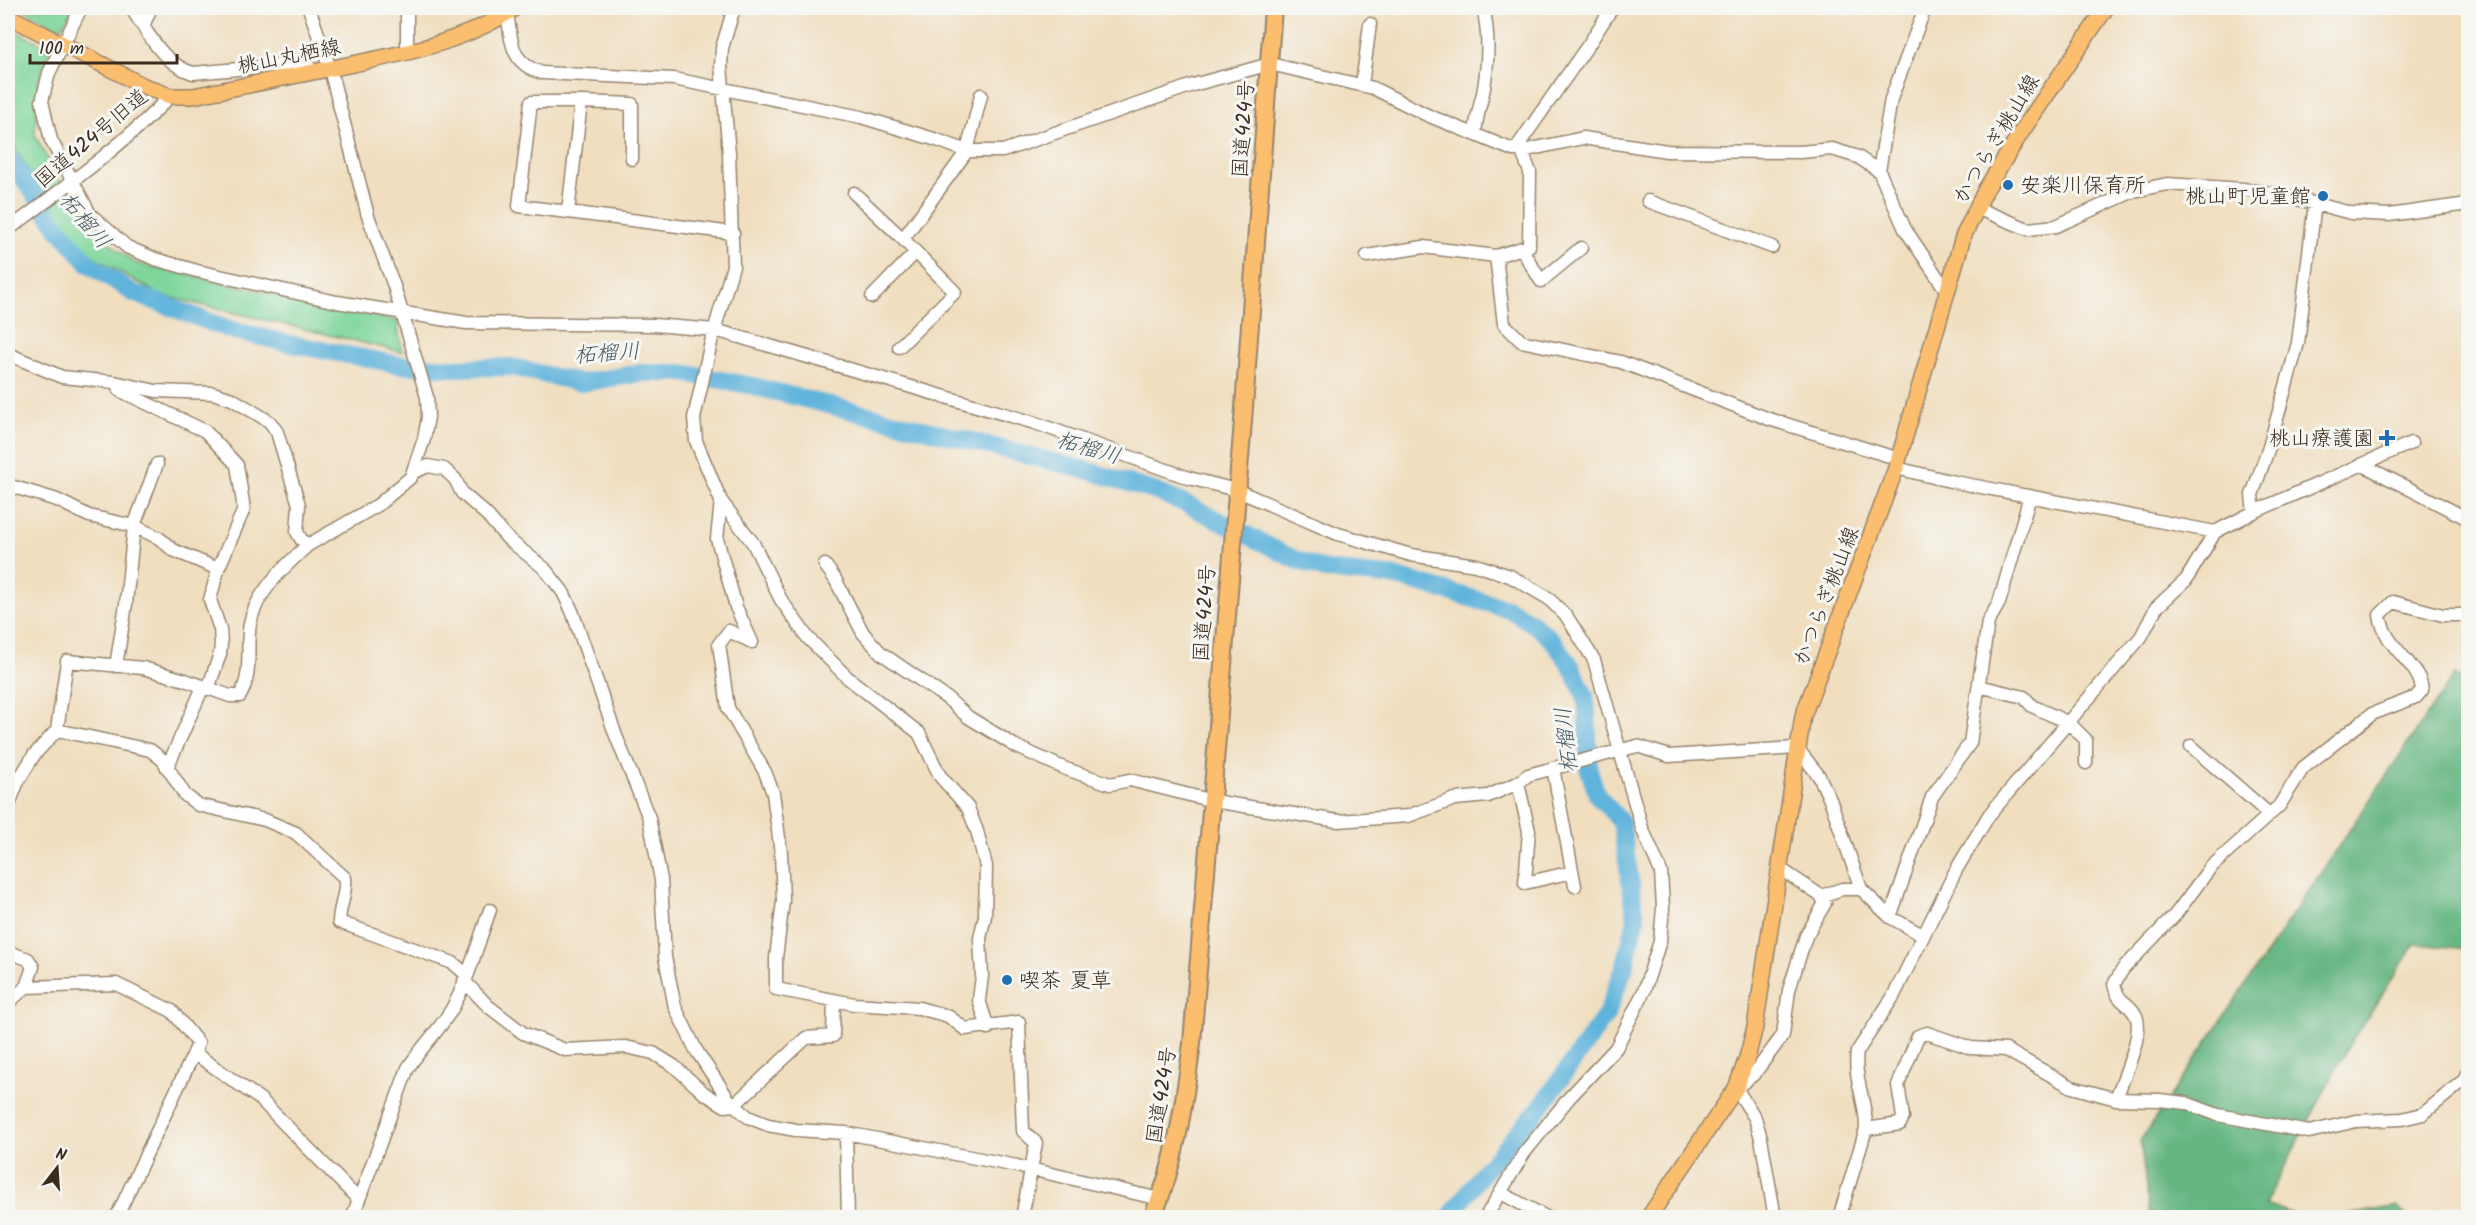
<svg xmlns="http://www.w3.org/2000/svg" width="2476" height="1225" viewBox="0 0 2476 1225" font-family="Kalam,'Klee One',sans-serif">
	<rect width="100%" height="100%" fill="#f6f6f2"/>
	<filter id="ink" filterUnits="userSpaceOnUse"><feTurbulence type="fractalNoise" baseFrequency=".0167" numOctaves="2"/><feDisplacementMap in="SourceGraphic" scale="12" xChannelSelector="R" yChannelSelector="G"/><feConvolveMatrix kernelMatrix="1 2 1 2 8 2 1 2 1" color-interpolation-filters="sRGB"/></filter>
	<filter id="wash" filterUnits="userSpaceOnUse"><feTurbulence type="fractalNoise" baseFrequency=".008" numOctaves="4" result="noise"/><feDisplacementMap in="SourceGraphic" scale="24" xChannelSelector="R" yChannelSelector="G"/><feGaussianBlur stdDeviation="1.35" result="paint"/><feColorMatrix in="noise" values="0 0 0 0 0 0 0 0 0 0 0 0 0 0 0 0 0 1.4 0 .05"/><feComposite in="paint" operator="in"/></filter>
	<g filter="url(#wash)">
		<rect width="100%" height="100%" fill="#f0debf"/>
		<path fill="#7dd59a" stroke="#5c805c" stroke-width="1.5" d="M20,8H74L60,29Z
			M8,28L51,48L38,82L35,135L57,176L92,229L135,263L397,321L402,352L160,295L92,256L54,211L8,138Z"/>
		<path fill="#66b682" stroke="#507050" stroke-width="1.5" d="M2454,675L2468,681V949L2415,944L2348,1047L2265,1204L2303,1217H2150L2140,1141Z
			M2397,1206L2408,1217H2337Z"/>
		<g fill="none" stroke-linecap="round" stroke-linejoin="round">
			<path stroke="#61b4dc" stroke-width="18" d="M8,156L56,226L89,264L133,293L231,330L286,343L400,365L452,368L512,367L581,383L641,373H682L753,386L1093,472L1154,491L1186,504L1294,559L1325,570L1397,577L1509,609L1535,625L1553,641L1569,663L1585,695L1587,711L1589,770L1597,795L1621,822L1636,919L1624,969L1606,1015L1542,1105L1480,1176L1449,1218"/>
		</g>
	</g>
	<g filter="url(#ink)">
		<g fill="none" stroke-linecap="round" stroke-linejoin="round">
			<g stroke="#96846e" stroke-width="15">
				<path id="minor" d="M81,8L49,73L42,101L51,140L90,214L127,247L155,259L197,271L337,302L466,323L654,325L715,330L1035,423L1189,478L1236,490L1338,534L1411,555L1476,565L1510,576L1548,598L1567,617L1594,660L1642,828L1661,872L1663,908L1660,941L1644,991L1616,1048L1569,1098L1524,1153L1485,1218
					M131,8C148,32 162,64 193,73L304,63L315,72
					M407,8V52
					M734,8L722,48L721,66L729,153L733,266L712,338L694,418L696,441L721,501L753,543L781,600L808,638L848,678L919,733L940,776L968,808L977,831L986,866L985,916L980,938L982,976L979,1000L988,1028
					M1612,8L1589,44L1519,144L1530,172L1529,246L1496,256L1504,324L1521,341L1621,362L1769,419L1899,459
					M1925,8L1891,99L1879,171L1905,229L1946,290
					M507,13C512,43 510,63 542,73L674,79L861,117L937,140L967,151H1003L1193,85L1270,64L1373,88L1427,115L1513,150H1527L1583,138L1667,151L1800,152L1832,149L1858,157L1879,171
					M143,26L151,8
					M1362,85L1370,24
					M581,102L632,104V159
					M1475,134C1476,118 1481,103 1484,88C1488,63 1489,32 1483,8
					M854,193L903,239
					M1648,201L1772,247
					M1976,208L2028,229L2056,226L2134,191L2167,184L2243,189L2282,195L2351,213L2389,215L2468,204
					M568,212L519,206L531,102H581L568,212L733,233
					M8,230C62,189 124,145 170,96
					M1521,248L1541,281L1581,248
					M1367,256L1423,247L1496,256
					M872,297L916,252
					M899,347L955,292L903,239L967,151L981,95
					M8,354L62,377L114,382L156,391L213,393L232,399L254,412L270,422L277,432L299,505L297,532L301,539L308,545L378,505L411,477L424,439L428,417L427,397L394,286L368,216L330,69L309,8
					M119,390L205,431L237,465L244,509L218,569L210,600L220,629L221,644L220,654L208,689
					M2363,465L2468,519
					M1896,468L1950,481L2215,532
					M414,472L428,466L444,469L455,479L462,493L486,514L508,539L544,568L563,592L572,611L616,736L649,818L661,880L665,957L675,1007L696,1050L729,1100L748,1117L768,1125L796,1130L846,1133L1017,1166L1160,1199
					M8,488L14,487L57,500L89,516L134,526L159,538L173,550L218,569
					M721,501L717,539L736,607L752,642
					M2254,512L2252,495L2269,447L2298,343L2315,203
					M825,565L835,579L863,633L881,653L948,699L968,717L1017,747L1066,769L1110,784L1130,780L1213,801L1338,821L1408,816L1455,799L1488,796L1518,783L1528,775L1637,746L1669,756L1797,748L1819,776L1831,802L1861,889L1890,917L1922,935
					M752,642L729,631L719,644L728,708L765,772L773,793L781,853L783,901L776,958V989L854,1004L919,1008L948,1016L965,1029L1019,1022L1023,1131L1036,1143L1022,1218
					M116,666L126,604L134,526L157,464
					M1979,686L2024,697L2032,706L2069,723L2086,740V763
					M57,730L150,750L163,760L185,795L198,805L265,820L296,833L345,878C347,893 339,907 339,922L453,963L467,975
					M2191,746L2269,814
					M167,768L203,687
					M1553,768L1575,886
					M1518,783L1529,831L1525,883L1572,872
					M8,807L18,781L34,755L57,730L67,661L143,668L185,680L230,696H240C252,674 247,655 249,632C251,596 284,567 308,545
					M1779,868L1821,896L1842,889H1861
					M1890,917L1932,797L1970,743L1988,622L1999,603L2030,496
					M8,952L28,959L33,967L26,987
					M464,981L488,1006L523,1033L565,1050L626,1047L653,1053L674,1066L704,1093L725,1106L734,1105L806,1038L833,1036L834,1000
					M8,1003L26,987L116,984L172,1011L198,1043L194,1053L260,1099L359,1200
					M2116,1099C2122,1080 2146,1031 2135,1014C2127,1000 2118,1004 2114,984L2123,969L2175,915L2210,868L2279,806L2303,768L2372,714L2416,697L2422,690C2420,663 2385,650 2380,615L2393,602L2443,615H2468
					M1866,1129L1900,1124L1903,1117L1898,1085L1918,1036L1927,1033L1971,1048L2006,1050L2072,1087L2116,1099L2159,1100L2186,1103L2218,1115L2309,1132L2356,1121L2402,1119L2423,1114L2464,1080L2468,1071
					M846,1133L848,1218
					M1501,1193L1548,1218
					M116,1218L194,1053
					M352,1218L408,1068C422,1046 440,1030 453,1007C469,978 478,942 490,910
					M1775,1218L1761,1138L1755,1118L1736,1088L1754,1074L1783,1035L1789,990L1806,936L1825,903L1821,896
					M1839,1218L1866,1129C1867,1103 1853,1078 1857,1052L1893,997L1956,870L1989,815L2141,637L2156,608L2186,580L2215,532L2254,512L2411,443"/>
			</g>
			<g stroke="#96846e" stroke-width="18">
				<path id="major" d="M8,16L144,86L170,96H193C238,87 283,78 328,69C393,56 459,45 515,8
					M1648,1218L1736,1088L1747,1058L1755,1027L1803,716L1896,468L1963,237L1986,189L2022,131L2106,8"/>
			</g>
			<g stroke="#96846e" stroke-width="20">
				<path id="highway" d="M1152,1218C1177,1161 1184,1103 1192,1043L1243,421L1273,8"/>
			</g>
			<use href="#minor" stroke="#fff" stroke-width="12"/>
			<use href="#major" stroke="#fabe6e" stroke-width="15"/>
			<use href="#highway" stroke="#fabe6e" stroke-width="16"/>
		</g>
	</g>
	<g fill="#1f6fb2" stroke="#f6f6f2" stroke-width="2">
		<circle cx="2008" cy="185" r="6"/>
		<circle cx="2323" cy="196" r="6"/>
		<path d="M2384 429h6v6h6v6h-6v6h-6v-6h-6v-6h6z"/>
		<circle cx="1007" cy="980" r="6"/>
	</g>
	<g text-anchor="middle" stroke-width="6" stroke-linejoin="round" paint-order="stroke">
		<g font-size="21" fill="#3b2a1e" stroke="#f6f6f2">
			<text transform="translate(289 56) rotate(-11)" y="7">桃山丸栖線</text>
			<text transform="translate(1243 129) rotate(-86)" y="7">国道424号</text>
			<text transform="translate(91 138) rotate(-40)" y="7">国道424号旧道</text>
			<text transform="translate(1996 139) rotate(-59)" y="7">かつらぎ桃山線</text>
			<text transform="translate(1826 596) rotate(-69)" y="7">かつらぎ桃山線</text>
			<text transform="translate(1204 613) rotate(-86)" y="7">国道424号</text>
			<text transform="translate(1161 1095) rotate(-81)" y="7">国道424号</text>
		</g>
		<g font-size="21" fill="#3b2a1e" stroke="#f6f6f2" text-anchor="start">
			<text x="2020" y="192">安楽川保育所</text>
			<text x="2311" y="203" text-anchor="end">桃山町児童館</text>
			<text x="2374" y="445" text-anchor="end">桃山療護園</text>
			<text x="1019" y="987">喫茶 夏草</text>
		</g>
		<g font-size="22" font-style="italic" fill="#485a60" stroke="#f6f6f2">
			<text transform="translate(86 220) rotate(50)" y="8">柘榴川</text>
			<text transform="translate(607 352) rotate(-4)" y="8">柘榴川</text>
			<text transform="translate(1089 447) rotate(16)" y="8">柘榴川</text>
			<text transform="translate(1565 740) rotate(-96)" y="8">柘榴川</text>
		</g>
	</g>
	<rect width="2476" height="1225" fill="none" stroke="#f6f6f2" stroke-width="30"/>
	<g transform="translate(57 1168) rotate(17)" stroke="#f6f6f2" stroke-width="4.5" paint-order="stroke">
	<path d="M0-4.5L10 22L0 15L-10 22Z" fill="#3b2a1e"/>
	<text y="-9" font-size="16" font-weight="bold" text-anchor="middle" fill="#3b2a1e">N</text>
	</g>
	<path d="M30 54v9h147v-9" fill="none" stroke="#3b2a1e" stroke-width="3"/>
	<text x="39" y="54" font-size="18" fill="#3b2a1e" stroke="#f6f6f2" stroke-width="4.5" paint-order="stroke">100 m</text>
</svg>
